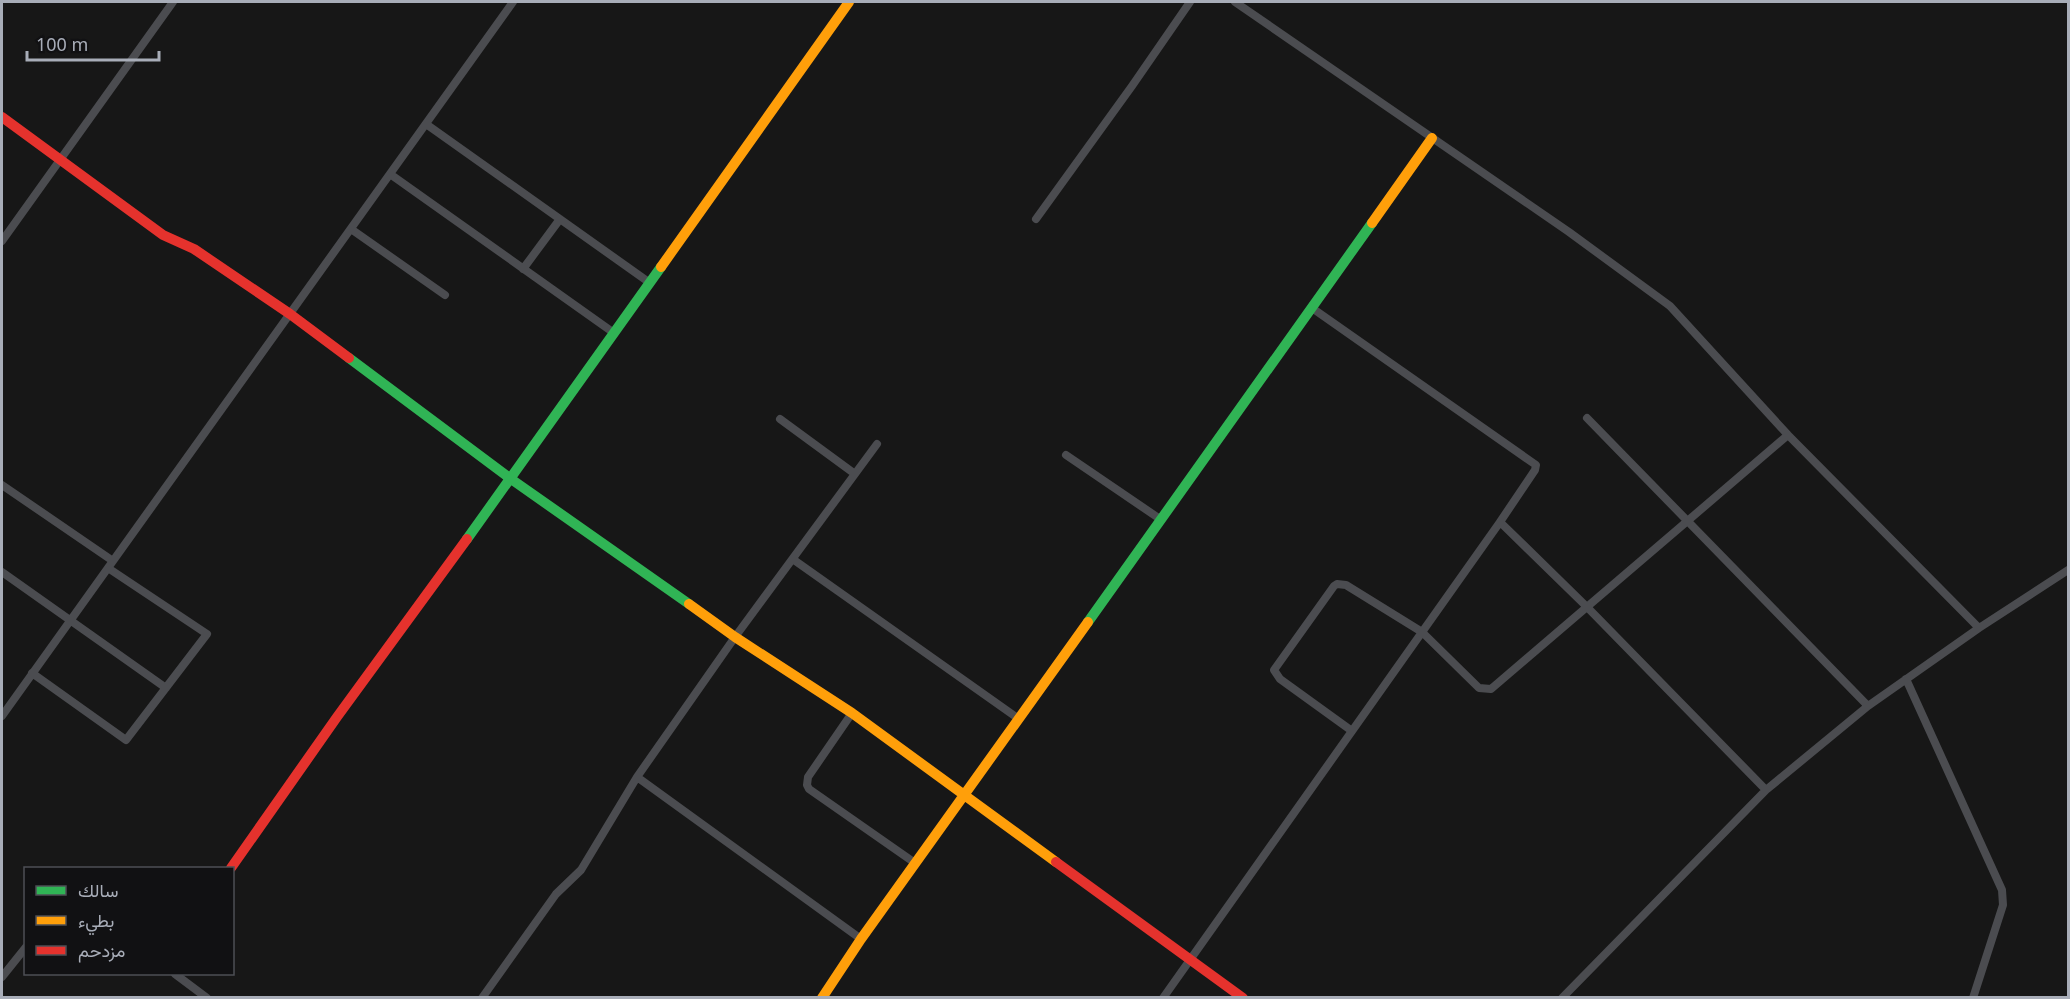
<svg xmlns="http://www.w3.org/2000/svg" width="2070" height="999" viewBox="0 0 2070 999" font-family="'Noto Sans',Vazirmatn,sans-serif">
	<rect width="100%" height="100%" fill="#171717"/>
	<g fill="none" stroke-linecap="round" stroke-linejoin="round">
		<path stroke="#4b4c50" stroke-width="8" d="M1235,2L1569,232L1670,306L1788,435L1979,628
			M426,124L650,283
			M390,174L614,333
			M1036,219L1132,86L1190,2
			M351,229L445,295
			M2,241L173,2
			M523,269L560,219
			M1312,308L1536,465L1535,470L1500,522
			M1587,418L1868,706
			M780,419L855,474
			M1066,455L1160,519
			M2,485L113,561
			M794,560L1019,719
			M2,572L166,688
			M32,673L126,740L207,634L108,568
			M1906,679L2002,890L2003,905L1973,998
			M852,713L808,777L807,785L809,789L915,863
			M2,716L513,2
			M1352,731L1280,679L1274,670L1334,586L1337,584L1346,585L1422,632L1479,688L1491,689L1788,435
			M637,777L861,939
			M175,974L207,998
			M2,977L26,947
			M482,998L556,894L581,870L637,777L735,637L877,444
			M1163,998L1500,522L1587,607L1766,790
			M1562,998L1766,790L1868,706L1979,628L2068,570"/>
		<path stroke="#30b455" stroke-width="10" d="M349,358L511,479L689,604
			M467,539L661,267
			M1088,622L1372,223"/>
		<path stroke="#ff9f0a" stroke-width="10" d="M1372,223L1432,138
			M661,267L849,2
			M689,604L735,637L852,713L1056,862
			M822,998L861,939L1088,622"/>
		<path stroke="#e5322d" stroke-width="10" d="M2,117L163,235L194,249L290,314L349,358
			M1056,862L1243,998
			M231,868L337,717L467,539"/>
	</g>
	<rect width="2070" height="999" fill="none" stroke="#a8adb8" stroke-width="6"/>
	<rect x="24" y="867" width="210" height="108" fill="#111113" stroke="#4d4f55" stroke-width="1.5"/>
	<rect x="36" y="886" width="30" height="9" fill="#30b455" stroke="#4d4f55" stroke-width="1.5"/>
	<text x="78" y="897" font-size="18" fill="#a8adb8">سالك</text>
	<rect x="36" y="916" width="30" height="9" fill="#ff9f0a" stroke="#4d4f55" stroke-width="1.5"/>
	<text x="78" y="927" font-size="18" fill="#a8adb8">بطيء</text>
	<rect x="36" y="946" width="30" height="9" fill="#e5322d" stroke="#4d4f55" stroke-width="1.5"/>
	<text x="78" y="957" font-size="18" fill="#a8adb8">مزدحم</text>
	<path d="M27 51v9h132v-9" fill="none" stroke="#a8adb8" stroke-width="3"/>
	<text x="36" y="51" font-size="18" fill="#a8adb8" stroke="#111113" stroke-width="4.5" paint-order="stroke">100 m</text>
</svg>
